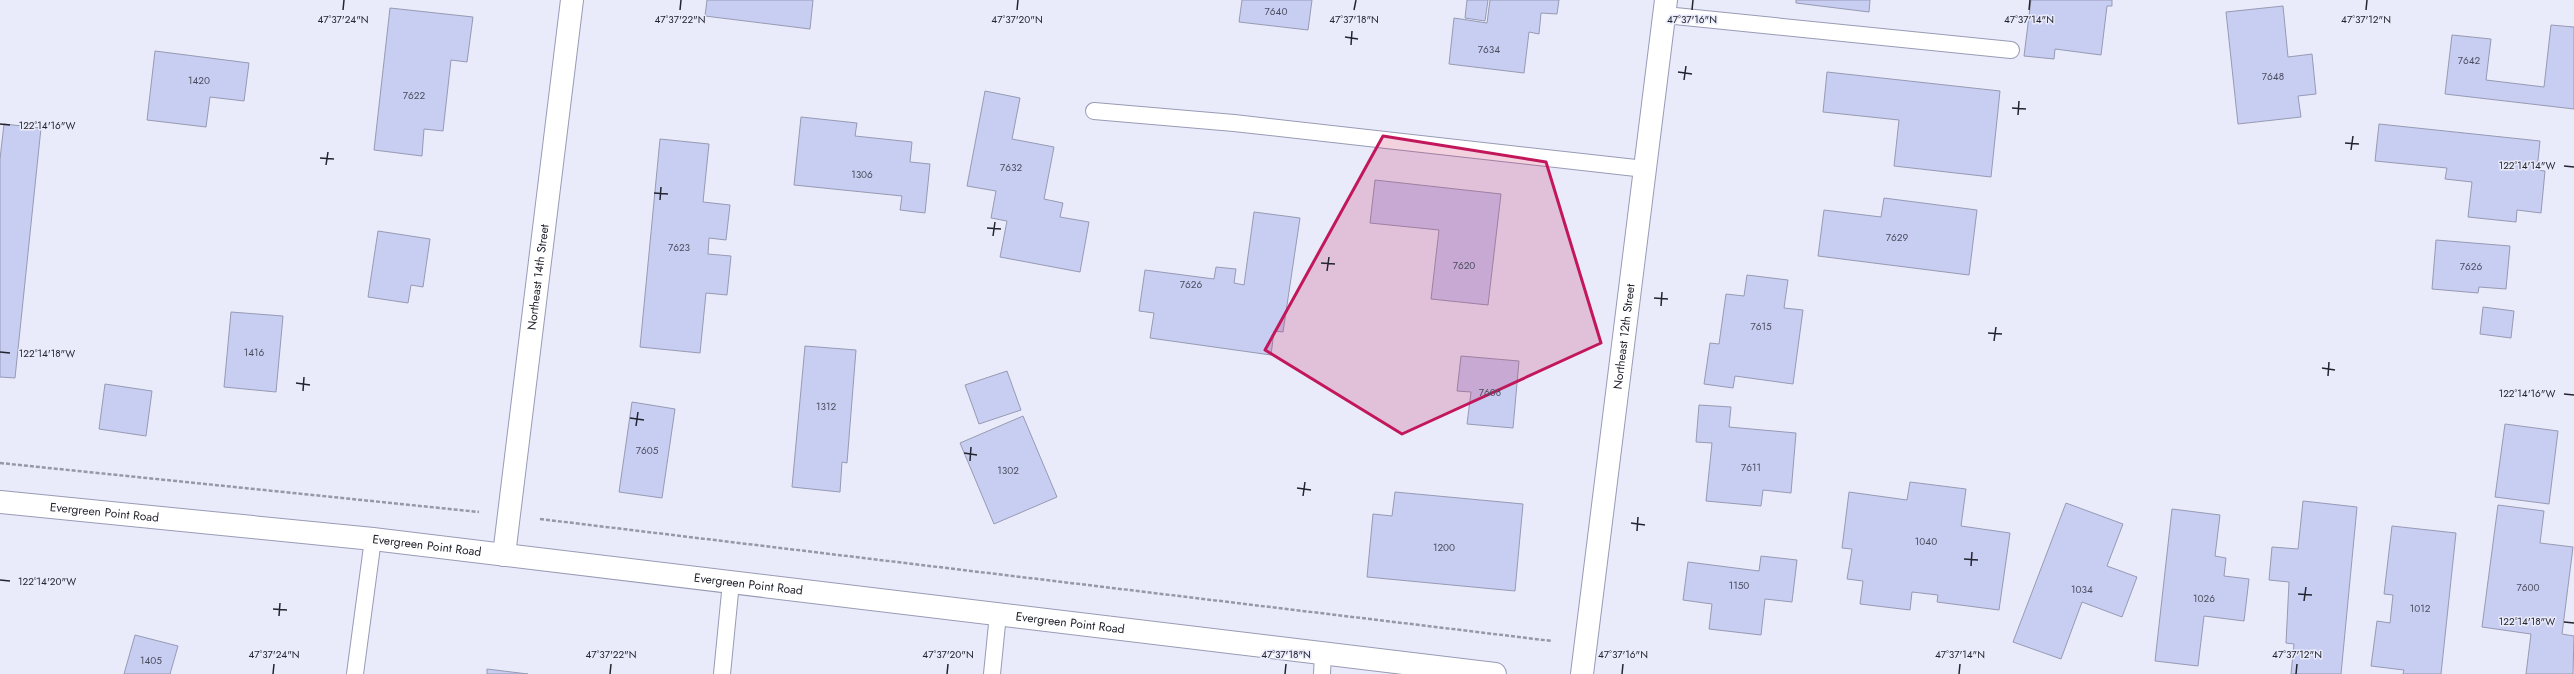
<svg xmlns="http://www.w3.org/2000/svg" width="2574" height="674" viewBox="0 0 2574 674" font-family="Jost,sans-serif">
	<rect width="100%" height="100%" fill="#e9ebfb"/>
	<path fill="#c8cdf2" stroke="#979ab3" d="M707,0H813L810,29L705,16Z
		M1242,0H1312L1308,30L1239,22Z
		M1467,0H1488L1485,21L1465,18Z
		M1490,0H1559L1557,14L1541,13L1539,34L1529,32L1524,73L1449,64L1454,18L1487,23Z
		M1796,0H1870L1869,12L1796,3Z
		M2031,0H2112V6H2107L2101,55L2055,49L2054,59L2024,56Z
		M2283,6L2288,57L2312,54L2316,94L2298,96L2301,117L2238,124L2226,12Z
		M390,8L473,17L467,62L451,60L443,131L424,129L422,156L374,150Z
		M2551,25L2574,27V109L2445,94L2452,35L2491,39L2486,80L2544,87Z
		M155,51L249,63L244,101L210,97L206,127L147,120Z
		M1827,72L2000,91L1991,177L1894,166L1899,120L1823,112Z
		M985,91L1020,98L1012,139L1054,147L1044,199L1063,203L1060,217L1089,222L1080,272L1000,257L1007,221L991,218L996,191L967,186Z
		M801,117L857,123L855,136L912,142L910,162L930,164L925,213L900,210L902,196L794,185Z
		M4,124L41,128L15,378L0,377V159Z
		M2379,124L2540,141L2537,170L2545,171L2541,213L2517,210L2516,222L2468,217L2472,182L2445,179L2447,168L2375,161Z
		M660,139L709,144L703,202L730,205L726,240L709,238L708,254L731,256L727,295L706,293L700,353L640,347Z
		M1375,180L1501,194L1488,305L1431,299L1439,230L1370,223Z
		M1884,198L1977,210L1969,275L1818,256L1824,210L1881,217Z
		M1254,212L1300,218L1283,332L1274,331L1271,355L1150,338L1154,313L1139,311L1145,270L1214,279L1216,267L1236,269L1234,283L1244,285Z
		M378,231L430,239L423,287L411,285L408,303L368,297Z
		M2436,240L2510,246L2506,289L2479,287L2478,293L2432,289Z
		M1747,275L1788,280L1784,308L1803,310L1793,384L1735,376L1733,388L1704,384L1710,343L1719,344L1726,294L1744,296Z
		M2483,307L2514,311L2511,338L2480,334Z
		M231,312L283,316L276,392L224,387Z
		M805,346L856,350L847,463L842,462L840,492L792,487Z
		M1461,356L1519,361L1513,428L1467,424L1471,392L1457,391Z
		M1007,371L1021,410L979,424L965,385Z
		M105,384L152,391L146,436L99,429Z
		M632,402L675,409L662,498L619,492Z
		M1699,405L1731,407L1729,427L1796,433L1791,493L1763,490L1761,506L1706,501L1712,443L1696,442Z
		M1023,416L1057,497L994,524L960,443Z
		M2505,424L2558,431L2549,504L2495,497Z
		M1910,482L1966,489L1961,526L2010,533L1999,610L1937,602L1938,595L1912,592L1910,610L1860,604L1863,581L1847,579L1852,549L1842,548L1849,492L1907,500Z
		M1395,492L1523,504L1515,591L1367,577L1373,514L1392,516Z
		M2303,501L2357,507L2341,674H2291L2294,644L2286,643L2289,582L2269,580L2272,547L2298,549Z
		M2066,503L2123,524L2107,566L2137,577L2122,617L2082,602L2061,659L2013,642Z
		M2498,505L2544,511L2540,543L2573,547L2562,634L2574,636L2573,674H2526L2531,634L2482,627Z
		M2172,509L2220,515L2215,556L2226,558L2224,576L2249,579L2244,621L2204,616L2198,666L2155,661Z
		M2392,526L2456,533L2441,674H2403L2404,670L2371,666L2377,621L2390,623L2393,595L2384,594Z
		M1761,556L1797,560L1792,602L1765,599L1761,635L1709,629L1712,604L1683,600L1688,562L1759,571Z
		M135,635L178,646L170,674H124Z
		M487,669L528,674H487Z"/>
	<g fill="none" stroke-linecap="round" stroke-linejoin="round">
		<g stroke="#989bb4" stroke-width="18">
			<path id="lane" d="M1665,15L2011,50
				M1094,111L1234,123L1645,169
				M355,674L373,539
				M722,674L731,582
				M992,674L998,614
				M1322,674L1323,654"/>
		</g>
		<g stroke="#989bb4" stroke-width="24">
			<g id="street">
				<path id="s1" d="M504,555L572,0"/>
				<path id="s2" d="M1582,674L1666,0"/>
			</g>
		</g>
		<g stroke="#989bb4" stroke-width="24">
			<g id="secondary">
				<path id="s3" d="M0,502L373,539L1495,674"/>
			</g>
		</g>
		<path stroke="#9798a6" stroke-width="2.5" stroke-dasharray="4 2" stroke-linecap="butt" d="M0,463L479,512
			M540,519L1552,641"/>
		<use href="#lane" stroke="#fff" stroke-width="16"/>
		<use href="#street" stroke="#fff" stroke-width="22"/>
		<use href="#secondary" stroke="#fff" stroke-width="22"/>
	</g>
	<path fill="#c2185b" fill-opacity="0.2" stroke="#c2185b" stroke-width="3" stroke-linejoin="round" d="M1383,136L1546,162L1601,343L1402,434L1265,350Z"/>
	<path fill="none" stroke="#23242e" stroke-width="1.5" d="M343,10L344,0M680,10L681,0M1017,10L1018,0M1354,10L1356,0M1692,10L1693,0M2029,10L2030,0M2366,10L2367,0M1345,37L1358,39M1351,45L1352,31M1678,72L1692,74M1684,80L1686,66M2012,108L2026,109M2018,115L2019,101M0,124L10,125M2345,143L2359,144M2351,150L2353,136M320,158L334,159M326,165L328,152M2564,166L2574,167M654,193L668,194M660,200L661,187M987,228L1001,229M993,236L995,222M1321,263L1335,264M1327,271L1329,257M1654,298L1668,299M1661,306L1662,292M1988,333L2002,334M1994,341L1996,327M0,352L10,353M2322,368L2335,370M2328,376L2329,362M296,383L310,385M303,391L304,377M2564,394L2574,395M630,418L644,420M636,426L638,412M964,453L977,455M970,461L971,447M1297,488L1311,490M1303,496L1305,482M1631,523L1645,525M1637,531L1638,517M1964,559L1978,560M1971,566L1972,552M0,580L10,581M2298,594L2312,595M2304,601L2306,587M273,609L287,610M279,616L280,603M2564,622L2574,623M273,674L274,664M610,674L611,664M947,674L948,664M1285,674L1286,664M1622,674L1623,664M1959,674L1960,664M2296,674L2297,664"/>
	<g text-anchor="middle" stroke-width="3" stroke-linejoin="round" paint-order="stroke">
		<g font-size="10" fill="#4c4e5f">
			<text x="1276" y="15">7640</text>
			<text x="1489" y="53">7634</text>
			<text x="2469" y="64">7642</text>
			<text x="2273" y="80">7648</text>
			<text x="199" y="84">1420</text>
			<text x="414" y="99">7622</text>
			<text x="1011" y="171">7632</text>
			<text x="862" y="178">1306</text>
			<text x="1897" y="241">7629</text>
			<text x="679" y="251">7623</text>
			<text x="1464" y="269">7620</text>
			<text x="2471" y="270">7626</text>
			<text x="1191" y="288">7626</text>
			<text x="1761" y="330">7615</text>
			<text x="254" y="356">1416</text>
			<text x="1490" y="396">7608</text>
			<text x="826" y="410">1312</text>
			<text x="647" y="454">7605</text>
			<text x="1751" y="471">7611</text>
			<text x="1008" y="474">1302</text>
			<text x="1926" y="545">1040</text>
			<text x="1444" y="551">1200</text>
			<text x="1739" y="589">1150</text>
			<text x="2528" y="591">7600</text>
			<text x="2082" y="593">1034</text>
			<text x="2204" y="602">1026</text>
			<text x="2420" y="612">1012</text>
			<text x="151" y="664">1405</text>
		</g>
		<g font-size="12" fill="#23242e" stroke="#e9ebfb">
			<text dy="4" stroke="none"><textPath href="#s1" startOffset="280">Northeast 14th Street</textPath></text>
			<text dy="4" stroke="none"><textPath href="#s2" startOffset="340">Northeast 12th Street</textPath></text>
			<text dy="4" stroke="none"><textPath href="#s3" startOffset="105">Evergreen Point Road</textPath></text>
			<text dy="4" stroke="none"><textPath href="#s3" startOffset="429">Evergreen Point Road</textPath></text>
			<text dy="4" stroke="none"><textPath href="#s3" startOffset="753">Evergreen Point Road</textPath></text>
			<text dy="4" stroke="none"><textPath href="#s3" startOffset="1077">Evergreen Point Road</textPath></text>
		</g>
	</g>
	<g font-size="10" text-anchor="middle" fill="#23242e" stroke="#e9ebfb" stroke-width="3" stroke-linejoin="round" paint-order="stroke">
		<text x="343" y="23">47°37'24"N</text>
		<text x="680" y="23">47°37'22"N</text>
		<text x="1017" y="23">47°37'20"N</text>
		<text x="1354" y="23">47°37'18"N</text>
		<text x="1692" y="23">47°37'16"N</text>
		<text x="2029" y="23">47°37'14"N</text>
		<text x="2366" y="23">47°37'12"N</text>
		<text x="47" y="129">122°14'16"W</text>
		<text x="2527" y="169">122°14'14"W</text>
		<text x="47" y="357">122°14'18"W</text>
		<text x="2527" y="397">122°14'16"W</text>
		<text x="47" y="585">122°14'20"W</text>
		<text x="2527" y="625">122°14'18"W</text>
		<text x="274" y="658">47°37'24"N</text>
		<text x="611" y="658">47°37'22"N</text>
		<text x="948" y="658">47°37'20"N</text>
		<text x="1286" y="658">47°37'18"N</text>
		<text x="1623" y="658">47°37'16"N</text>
		<text x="1960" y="658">47°37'14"N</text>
		<text x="2297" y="658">47°37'12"N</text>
	</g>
</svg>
